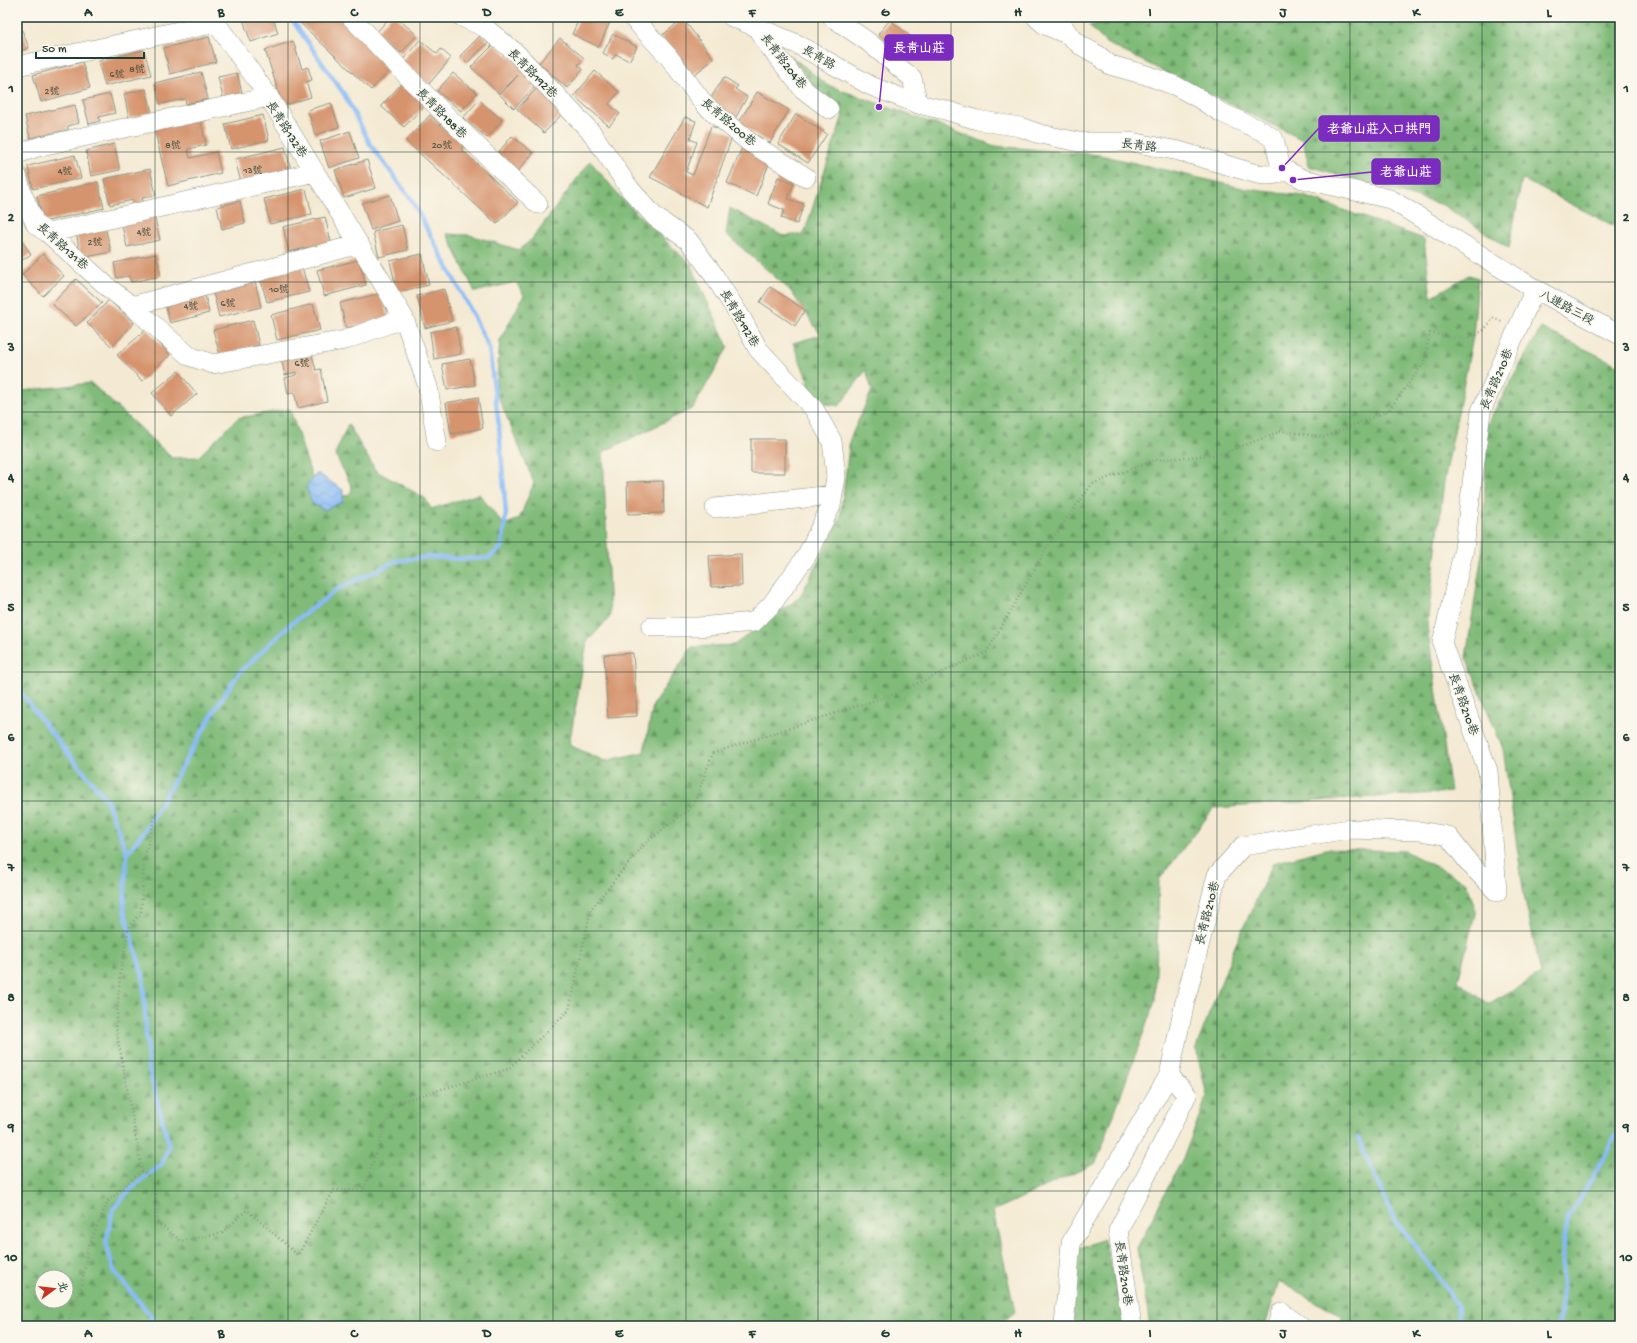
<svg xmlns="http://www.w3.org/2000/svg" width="1637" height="1343" viewBox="0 0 1637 1343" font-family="'Gochi Hand','LXGW WenKai TC',sans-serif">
	<defs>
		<pattern id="forest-firs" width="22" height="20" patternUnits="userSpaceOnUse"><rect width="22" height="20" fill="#80bb79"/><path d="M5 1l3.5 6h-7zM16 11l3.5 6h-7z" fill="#689964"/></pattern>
		<pattern id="water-waves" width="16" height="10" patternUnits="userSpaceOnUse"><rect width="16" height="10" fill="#89bbf6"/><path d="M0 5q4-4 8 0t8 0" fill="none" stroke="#6f99c8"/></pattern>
	</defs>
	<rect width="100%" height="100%" fill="#fbf7ec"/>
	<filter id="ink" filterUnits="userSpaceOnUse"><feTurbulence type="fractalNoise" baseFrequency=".025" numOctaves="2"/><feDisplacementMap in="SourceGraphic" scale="8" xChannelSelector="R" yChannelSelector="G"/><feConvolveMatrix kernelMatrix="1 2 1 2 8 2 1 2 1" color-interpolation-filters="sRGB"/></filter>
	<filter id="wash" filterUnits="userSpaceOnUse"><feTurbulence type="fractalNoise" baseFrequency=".012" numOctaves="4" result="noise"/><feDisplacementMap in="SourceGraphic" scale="16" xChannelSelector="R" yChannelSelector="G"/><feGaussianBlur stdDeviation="0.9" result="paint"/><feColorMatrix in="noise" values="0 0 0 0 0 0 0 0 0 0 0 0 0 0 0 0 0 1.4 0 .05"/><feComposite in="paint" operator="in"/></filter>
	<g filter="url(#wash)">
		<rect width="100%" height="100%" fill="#f4ead3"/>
		<path fill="url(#forest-firs)" stroke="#507c56" fill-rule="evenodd" d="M1125,17H1620V229L1522,179L1509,248L1443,205L1309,166L1303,140L1106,43L1089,26Z
			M790,55L827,85L995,146L1100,155L1247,189L1304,196L1424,239L1431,297L1469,275L1478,278L1473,337L1444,482L1427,626L1451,792L1214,808L1159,880L1155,1001L1096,1163L993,1211L1015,1312L997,1326H17V383L22,391L91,383L172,458L198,457L238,418L290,409L321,505L351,493L352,487L335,454L348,424L376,471L425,498L431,509L479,494L504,525L519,519L534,483L496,391L500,340L524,295L516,282L475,292L447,234L470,235L519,250L532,239L590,161L623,200L691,265L728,347L693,408L603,452L610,617L587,642L569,745L605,761L644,752L653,705L692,647L734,645L800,597L840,519L850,439L872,390L866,370L839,406L816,402L793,343L821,335L790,290L726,234L730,208L783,236L804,234L843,115L820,94ZM42,1277H66V1301H42Z
			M1541,328L1620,366V1326H1341L1342,1316L1279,1281L1265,1326H1150L1137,1248L1184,1156L1207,1096L1196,1048L1235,946L1273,863L1326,849L1405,851L1466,882L1476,910L1458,981L1488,1004L1541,974L1524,895L1503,749L1466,657L1483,547L1487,424Z
			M1104,1239L1126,1326H1073L1076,1249Z"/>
		<path fill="url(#water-waves)" stroke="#547c95" d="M317,473L343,490V502L324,510L312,503L306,487Z"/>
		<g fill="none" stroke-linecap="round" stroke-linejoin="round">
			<path stroke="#89bbf6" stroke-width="4.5" d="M17,687L49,730L106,799L127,853
				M1358,1138L1394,1220L1418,1249L1458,1305L1457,1326
				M159,1326L114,1271L106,1243L113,1209L131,1189L162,1164L169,1145L148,1066L143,976L124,910L127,853L146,829L219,703L239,673L292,623L338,589L396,561L428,557L466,559L489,558L502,547L506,514L499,426L489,348L470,309L411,199L370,144L344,94L290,17
				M1557,1326L1562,1311V1261L1567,1218L1593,1178L1620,1127"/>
		</g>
		<g id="blocks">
			<path fill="#d6946e" d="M17,17L29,48L17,52Z
				M242,17H273L278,33L251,42Z
				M294,17H339L392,68L371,90Z
				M390,17H396L417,35L401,53L377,32Z
				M580,17H612L599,47L572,34Z
				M683,19L714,59L691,77L660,37Z
				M890,20L919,43L910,54L902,48L899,51L878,34Z
				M482,34L489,42L467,63L460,56Z
				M613,34L637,47L629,61L616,54L613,59L603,53Z
				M209,37L216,62L170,74L164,48Z
				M560,38L584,58L578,65L583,69L567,88L539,63Z
				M420,40L437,54L441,49L451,58L429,84L402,61Z
				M293,41L302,69L308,67L312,80L306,82L311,97L283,106L265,50Z
				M494,44L539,81L514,109L500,95L518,75L499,94L471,67Z
				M144,50L151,75L105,86L98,61Z
				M82,62L90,88L41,102L33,75Z
				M595,71L619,92L609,104L620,114L609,126L574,96Z
				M201,72L208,99L186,104L185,99L160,104L155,83Z
				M237,73L243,97L224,102L218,77Z
				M453,73L477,93L461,111L437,91Z
				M724,77L738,86L735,89L747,97L736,117L709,101Z
				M406,79L429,101L404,127L381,106Z
				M540,85L564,112L544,133L517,109Z
				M146,89L152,113L129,118L124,94Z
				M757,92L789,110L770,143L738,124Z
				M110,94L115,113L99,117L100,121L89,124L83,100Z
				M479,100L502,120L487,138L463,118Z
				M331,103L339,127L315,135L308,110Z
				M75,105L79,123L68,126V130L30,138L25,116Z
				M796,114L827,134L808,163L778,144Z
				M263,115L269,140L231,149L225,124Z
				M430,115L440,125L444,121L467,142L461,149L518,202L497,224L406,141Z
				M200,117L206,145L188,149L190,158L216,152L221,173L168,186L154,128Z
				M685,117L696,121L690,139L697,142L686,172L693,175L711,126L733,134L707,207L650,177Z
				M350,131L359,158L329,168L320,141Z
				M512,136L533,153L517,172L496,155Z
				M114,144L120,170L91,176L86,151Z
				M743,145L759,152L756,158L769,164L756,196L727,183Z
				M285,147L291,170L241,182L235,159Z
				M75,155L81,178L33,189L28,166Z
				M367,160L376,188L344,198L335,170Z
				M150,169L156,195L142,198L145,207L135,209L133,200L110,205L104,179Z
				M778,177L794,183L788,199L804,204L797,224L781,218L784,210L768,204Z
				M98,182L104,208L43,222L37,196Z
				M306,189L312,214L270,224L264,199Z
				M390,195L398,221L371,230L362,203Z
				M240,201L245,223L222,229L217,207Z
				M154,214L160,240L127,247L121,222Z
				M325,217L331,242L289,252L283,227Z
				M402,225L408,250L379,257L373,232Z
				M105,226L111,252L81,258L76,232Z
				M17,234L31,254L17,264Z
				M43,254L64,276L43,296L22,275Z
				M156,254L161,276L131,282L129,276L117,278L114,263Z
				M422,254L429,285L397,292L390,261Z
				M359,260L366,285L324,296L317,270Z
				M302,267L309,292L267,302L260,277Z
				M76,279L102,303L76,326L52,304Z
				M255,281L261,307L219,317L213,292Z
				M770,287L805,310L795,326L760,302Z
				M444,289L452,321L425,328L417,296Z
				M204,290L209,313L170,323L164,300Z
				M382,293L388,319L346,328L340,303Z
				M109,300L134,323L112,347L87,323Z
				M313,304L320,330L277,340L271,315Z
				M253,320L259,345L220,355L213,330Z
				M456,327L461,354L434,359L430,332Z
				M147,329L170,355L142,381L117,355Z
				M309,344L316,370L321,369L327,401L298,408L294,392L288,394L285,378L296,375V372L285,375L280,355Z
				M470,359L475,385L447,390L442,364Z
				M178,371L197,394L171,416L152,393Z
				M478,397L483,428L451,434L446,403Z
				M751,439H785V473H751Z
				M663,481L664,513L628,514L627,482Z
				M741,554L742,586L711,587L709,556Z
				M633,653L637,716L608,718L604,655Z"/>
		</g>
	</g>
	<g filter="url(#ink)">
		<use href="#blocks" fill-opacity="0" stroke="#8a9484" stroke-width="1"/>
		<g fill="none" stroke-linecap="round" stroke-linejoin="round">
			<g stroke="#8a9484" stroke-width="20">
				<path id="minor" d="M351,17C411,81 473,144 538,204
					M462,17L484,27L516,53L592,133L630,189L655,217L689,241L711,271L742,319L758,349L814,409L832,441L836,477L831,506L807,555L772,604L754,622L698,627H651
					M632,17L668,56L705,105L749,142L806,177
					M732,17L797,44L871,86L918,104L945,110L977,120L1020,127L1040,134L1079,142H1131L1179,151L1257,174L1267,175L1277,174L1281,168L1274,139L1262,131L1220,112L1200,99L1176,86L1146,75L1110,65L1098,55L1080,45L1069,35L1057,17
					M832,17L867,41L912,78L918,104
					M1036,17L1045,25L1069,35
					M758,28L769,46L803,89L829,109
					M17,66L216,23L269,97
					M17,154L41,146L269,97L404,318L345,340L213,364L189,356L132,306L110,289L48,233L36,225L22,193L17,175
					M1281,168L1303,179L1390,199L1535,289L1620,335
					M48,233L315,172
					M132,306L359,244
					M404,318L428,387L437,442
					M715,508L832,495
					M1064,1326L1071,1243L1169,1075
					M1132,1326L1118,1231L1187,1095L1169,1075L1185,1002L1217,875L1243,846L1349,829L1420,831L1448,836L1470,864L1497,892L1488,771L1442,643L1464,549L1481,411L1535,289
					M1277,1326L1281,1312L1300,1326"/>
			</g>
			<path stroke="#8a9484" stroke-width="2.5" stroke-dasharray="1 3" stroke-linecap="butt" d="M142,1170C158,1184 157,1203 158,1223L181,1241L222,1233L247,1210L298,1255L334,1190L363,1191L393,1104L508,1069L569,1010L591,909L645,843L693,806L713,753L894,694L987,652L1049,544L1092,484L1155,460L1222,454L1281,431L1325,437L1388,411L1424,363L1430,333L1465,339L1483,331L1493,318L1503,322
				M67,1326L82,1284L88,1247L108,1201L142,1170L116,1028L120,975L129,927L141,912L144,859L157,810"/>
			<use href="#minor" stroke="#fff" stroke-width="19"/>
		</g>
	</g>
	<path fill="none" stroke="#1f3d34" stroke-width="1" stroke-opacity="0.55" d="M155,17V1326M288,17V1326M420,17V1326M553,17V1326M686,17V1326M818,17V1326M951,17V1326M1084,17V1326M1217,17V1326M1350,17V1326M1482,17V1326M17,152H1620M17,282H1620M17,412H1620M17,542H1620M17,672H1620M17,801H1620M17,931H1620M17,1061H1620M17,1191H1620"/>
	<g text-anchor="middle" stroke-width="3" stroke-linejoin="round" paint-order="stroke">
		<g font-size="10" fill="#4d5342">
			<text x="137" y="72">8號</text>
			<text x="117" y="77">6號</text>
			<text x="52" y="94">2號</text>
			<text x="173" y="148">8號</text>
			<text x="442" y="148">20號</text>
			<text x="253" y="173">13號</text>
			<text x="65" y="174">4號</text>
			<text x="144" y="235">4號</text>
			<text x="95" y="245">2號</text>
			<text x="279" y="292">10號</text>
			<text x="228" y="306">6號</text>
			<text x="191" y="309">4號</text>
			<text x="302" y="366">6號</text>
		</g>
		<g font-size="12" fill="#1f3d34" stroke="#fbf7ec">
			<text transform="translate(819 57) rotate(29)" y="4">長青路</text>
			<text transform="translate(784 61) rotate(52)" y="4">長青路204巷</text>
			<text transform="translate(533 73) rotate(45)" y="4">長青路192巷</text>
			<text transform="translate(442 113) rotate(45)" y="4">長青路188巷</text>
			<text transform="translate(729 122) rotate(40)" y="4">長青路200巷</text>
			<text transform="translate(287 129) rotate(57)" y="4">長青路132巷</text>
			<text transform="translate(1139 145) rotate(7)" y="4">長青路</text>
			<text transform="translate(63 246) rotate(42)" y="4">長青路131巷</text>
			<text transform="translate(1567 307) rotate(28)" y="4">八連路三段</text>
			<text transform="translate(740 318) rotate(59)" y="4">長青路192巷</text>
			<text transform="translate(1496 379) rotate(-67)" y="4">長青路210巷</text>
			<text transform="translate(1464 704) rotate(70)" y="4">長青路210巷</text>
			<text transform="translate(1207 913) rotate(-76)" y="4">長青路210巷</text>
			<text transform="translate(1124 1273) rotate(82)" y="4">長青路210巷</text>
		</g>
	</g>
	<path fill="none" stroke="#7b2cbf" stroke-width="1.5" d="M879 107L885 48M1282 168L1319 128M1293 180L1372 172"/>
	<g fill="#7b2cbf" stroke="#fbf7ec" stroke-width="1.5">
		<circle cx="879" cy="107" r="4"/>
		<circle cx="1282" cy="168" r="4"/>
		<circle cx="1293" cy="180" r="4"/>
	</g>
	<g fill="#7b2cbf" stroke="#7b2cbf" stroke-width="1.5">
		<rect x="885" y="35" width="68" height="25" rx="4"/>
		<rect x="1319" y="116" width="120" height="25" rx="4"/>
		<rect x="1372" y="159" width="68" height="25" rx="4"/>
	</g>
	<g font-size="13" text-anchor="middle" font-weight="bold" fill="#fff">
		<text x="919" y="52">長青山莊</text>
		<text x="1379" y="133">老爺山莊入口拱門</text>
		<text x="1406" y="176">老爺山莊</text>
	</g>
	<rect width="1637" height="1343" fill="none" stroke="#fbf7ec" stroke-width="44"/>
	<g transform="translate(54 1289) rotate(75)"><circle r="19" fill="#fbf7ec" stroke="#a3ada2"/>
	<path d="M0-3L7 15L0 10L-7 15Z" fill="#c8321e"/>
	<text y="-6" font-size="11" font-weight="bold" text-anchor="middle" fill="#1f3d34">北</text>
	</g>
	<path d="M36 52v6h108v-6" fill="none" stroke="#1f3d34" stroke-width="2"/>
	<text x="42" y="52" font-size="12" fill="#1f3d34" stroke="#fbf7ec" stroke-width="3" paint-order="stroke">50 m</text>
	<rect x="22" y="22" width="1593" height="1299" fill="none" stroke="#1f3d34" stroke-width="1.5"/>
	<g font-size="13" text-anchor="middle" font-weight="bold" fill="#1f3d34">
		<text x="88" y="16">A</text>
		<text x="221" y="16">B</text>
		<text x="354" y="16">C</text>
		<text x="487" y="16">D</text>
		<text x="619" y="16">E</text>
		<text x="752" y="16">F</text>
		<text x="885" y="16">G</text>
		<text x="1018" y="16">H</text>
		<text x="1150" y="16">I</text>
		<text x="1283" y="16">J</text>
		<text x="1416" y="16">K</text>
		<text x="1549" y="16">L</text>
		<text x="11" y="92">1</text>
		<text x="1626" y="92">1</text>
		<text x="11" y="221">2</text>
		<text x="1626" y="221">2</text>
		<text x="11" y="351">3</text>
		<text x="1626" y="351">3</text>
		<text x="11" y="481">4</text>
		<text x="1626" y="481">4</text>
		<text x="11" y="611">5</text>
		<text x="1626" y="611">5</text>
		<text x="11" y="741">6</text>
		<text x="1626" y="741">6</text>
		<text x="11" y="871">7</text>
		<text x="1626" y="871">7</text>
		<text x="11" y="1001">8</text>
		<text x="1626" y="1001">8</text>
		<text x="11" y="1131">9</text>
		<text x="1626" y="1131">9</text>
		<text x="11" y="1261">10</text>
		<text x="1626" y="1261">10</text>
		<text x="88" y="1337">A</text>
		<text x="221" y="1337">B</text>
		<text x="354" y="1337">C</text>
		<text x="487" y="1337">D</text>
		<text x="619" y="1337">E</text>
		<text x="752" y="1337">F</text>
		<text x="885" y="1337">G</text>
		<text x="1018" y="1337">H</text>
		<text x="1150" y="1337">I</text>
		<text x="1283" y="1337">J</text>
		<text x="1416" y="1337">K</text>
		<text x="1549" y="1337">L</text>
	</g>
</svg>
